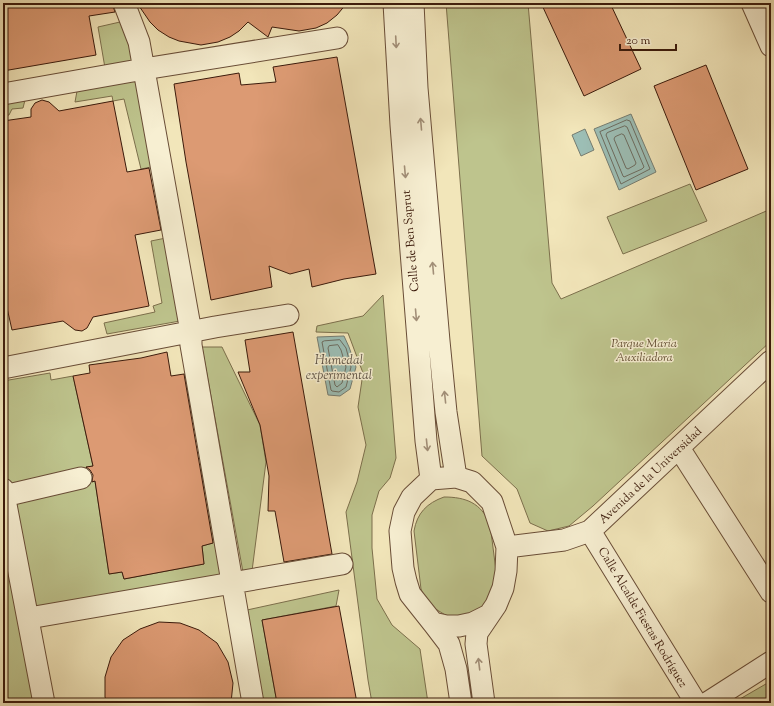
<svg xmlns="http://www.w3.org/2000/svg" width="774" height="706" viewBox="0 0 774 706" font-family="'Sorts Mill Goudy',serif">
	<rect width="100%" height="100%" fill="#f2e6ba"/>
	<filter id="stains"><feTurbulence type="fractalNoise" baseFrequency=".005" numOctaves="4"/><feColorMatrix values="0 0 0 0 .2 0 0 0 0 .09 0 0 0 0 .02 0 0 0 .5 -.17"/></filter>
	<radialGradient id="worn" r=".72"><stop offset=".6" stop-color="#630" stop-opacity="0"/><stop offset="1" stop-color="#630" stop-opacity=".3"/></radialGradient>
	<path fill="#bec48d" stroke="#7c6f4c" d="M446,3H528L552,283L561,299L771,209V341L593,506L569,526L548,531L530,523L517,489L482,456Z
		M120,22L129,35L133,62L105,68L98,27Z
		M137,76L151,167L141,169L124,99L113,101L112,96L75,102L77,91Z
		M25,100L23,108L12,109L9,115L3,116V104Z
		M690,184L707,221L623,254L607,217Z
		M166,238L180,321L107,334L104,323L155,312L153,306L162,303L151,241Z
		M383,295L396,458L390,478L379,491L372,515V548L377,599L392,625L420,649L428,703H372L368,680L346,512L357,482L366,445L358,407L363,373L348,333L316,332L317,326L363,316Z
		M202,347H222L260,425L266,462L252,571L243,572Z
		M50,373L51,380L73,376L93,466L80,469L83,483L95,481L109,574L122,572L124,579L204,564L202,546L213,543L205,501L199,450L184,374H192L229,576L22,612L38,703H3V381Z
		M444,497C466,497 481,503 490,524L496,571V583L485,607L464,617L447,616L434,608L423,594L421,589L414,531C417,513 427,503 444,497Z
		M339,590L336,606L262,620L277,703H263L247,610Z
		M771,681V703H733Z"/>
	<path fill="#9cbeb5" stroke="#757c71" d="M631,114L656,172L619,190L594,129Z
		M585,129L594,150L581,156L572,135Z
		M344,336L349,347L356,367L350,389L340,396L328,395L317,337Z"/>
	<g fill="none" stroke-linecap="round" stroke-linejoin="round">
		<path stroke="#6c6c60" stroke-width="1" d="M627,120L630,121L650,169L621,184L600,132Z
			M625,126L627,127L644,167L642,169L624,177L623,176L606,135L607,133Z
			M622,134L624,135L636,163L635,165L628,169L626,168L614,139L615,137Z
			M340,340L346,348L351,367L346,387L339,392L332,391L331,390L322,342L324,341Z
			M338,345L341,350L346,367L342,383L337,387L335,385L328,348L329,346Z"/>
	</g>
	<path fill="#dc9a73" stroke="#3b1a0b" d="M3,3H112L115,12L89,16L96,55L3,71Z
		M137,3H347L337,15L327,23L316,28L299,31L272,27L268,37L248,22L239,31L230,37L218,42L201,45L179,41L169,37L158,30L150,22Z
		M541,3H610L641,69L584,96Z
		M337,57L376,274L344,279L312,287L309,269L290,274L269,266L272,287L211,300L186,162L174,84L239,73L241,85L276,82L273,67Z
		M706,65L748,169L696,190L654,86Z
		M42,100L49,102L59,111L113,101L127,172L149,168L161,230L135,235L149,306L93,317L87,328L82,331L75,330L63,321L12,330L3,290V121L31,117V109L35,103Z
		M293,332L332,554L284,562L275,511H268L269,476L260,425L238,372H250L245,340Z
		M167,352L171,376L184,374L213,543L202,546L204,564L124,579L122,572L109,574L95,481L92,482L93,475L90,470L86,467L93,466L73,376L90,373L89,365L141,358Z
		M339,606L357,703H277L262,620Z
		M159,622L180,623L199,630L217,643L228,662L233,683L231,703H107L105,697V677L111,657L123,640L140,629Z"/>
	<g fill="none" stroke-linecap="round" stroke-linejoin="round">
		<g stroke="#694d37" stroke-width="23">
			<path id="minor" d="M124,3L139,42L191,332V345L253,703
				M394,3L401,125L426,441L431,479
				M413,3L417,88L439,341L446,412L456,477
				M752,3L771,46
				M3,94L144,69L337,38
				M3,368L215,327L288,315
				M679,448L771,592
				M3,489L44,703
				M4,496L81,478
				M590,531L696,703
				M507,547L564,540L590,531L771,361
				M29,618L342,564
				M433,623L449,644L456,669L461,703
				M484,703L476,644L477,633L496,605L503,588L506,571L507,547L492,502L472,482L456,477L431,479L412,497L404,512L400,531L403,568L406,581L410,594L433,623L446,626H459L473,623L487,616
				M707,703L771,662"/>
		</g>
		<use href="#minor" stroke="#f7efd2" stroke-width="21"/>
	</g>
	<defs><path id="oneway-shaft" d="M-6 0H5M1.5-3L5.5 0L1.5 3" fill="none" stroke-width="1.6" stroke-linecap="round" stroke-linejoin="round"/></defs>
	<g stroke="#a28f78">
		<use href="#oneway-shaft" transform="translate(396 42) rotate(87)"/>
		<use href="#oneway-shaft" transform="translate(421 124) rotate(-95)"/>
		<use href="#oneway-shaft" transform="translate(405 172) rotate(85)"/>
		<use href="#oneway-shaft" transform="translate(433 268) rotate(-95)"/>
		<use href="#oneway-shaft" transform="translate(416 315) rotate(85)"/>
		<use href="#oneway-shaft" transform="translate(445 397) rotate(-96)"/>
		<use href="#oneway-shaft" transform="translate(427 445) rotate(84)"/>
		<use href="#oneway-shaft" transform="translate(479 664) rotate(-97)"/>
	</g>
	<g text-anchor="middle" stroke-width="3" stroke-linejoin="round" paint-order="stroke">
		<g font-size="12" fill="#3b1a0b" stroke="#f7efd2">
			<text transform="translate(410 241) rotate(-95)" y="4">Calle de Ben Saprut</text>
			<text transform="translate(650 475) rotate(-43)" y="4">Avenida de la Universidad</text>
			<text transform="translate(643 617) rotate(59)" y="4">Calle Alcalde Fiestas Rodríguez</text>
		</g>
		<g font-size="12" font-style="italic" fill="#624d32" stroke="#f7efd2">
			<text x="644" y="347">Parque María<tspan x="644" dy="14">Auxiliadora</tspan></text>
		</g>
		<g font-size="13" font-style="italic" fill="#5d5346" stroke="#f7efd2">
			<text x="339" y="364">Humedal<tspan x="339" dy="15">experimental</tspan></text>
		</g>
	</g>
	<rect width="774" height="706" fill="none" stroke="#f2e6ba" stroke-width="16"/>
	<rect x="4" y="4" width="766" height="698" fill="none" stroke="#3b1a0b" stroke-width="2"/>
	<rect x="8" y="8" width="758" height="690" fill="none" stroke="#3b1a0b"/>
	<path d="M620 44v6h56v-6" fill="none" stroke="#3b1a0b" stroke-width="2"/>
	<text x="626" y="44" font-size="12" fill="#3b1a0b" stroke="#f7efd2" stroke-width="3" paint-order="stroke">20 m</text>
	<rect width="100%" height="100%" filter="url(#stains)"/>
	<rect width="100%" height="100%" fill="url(#worn)"/>
</svg>
